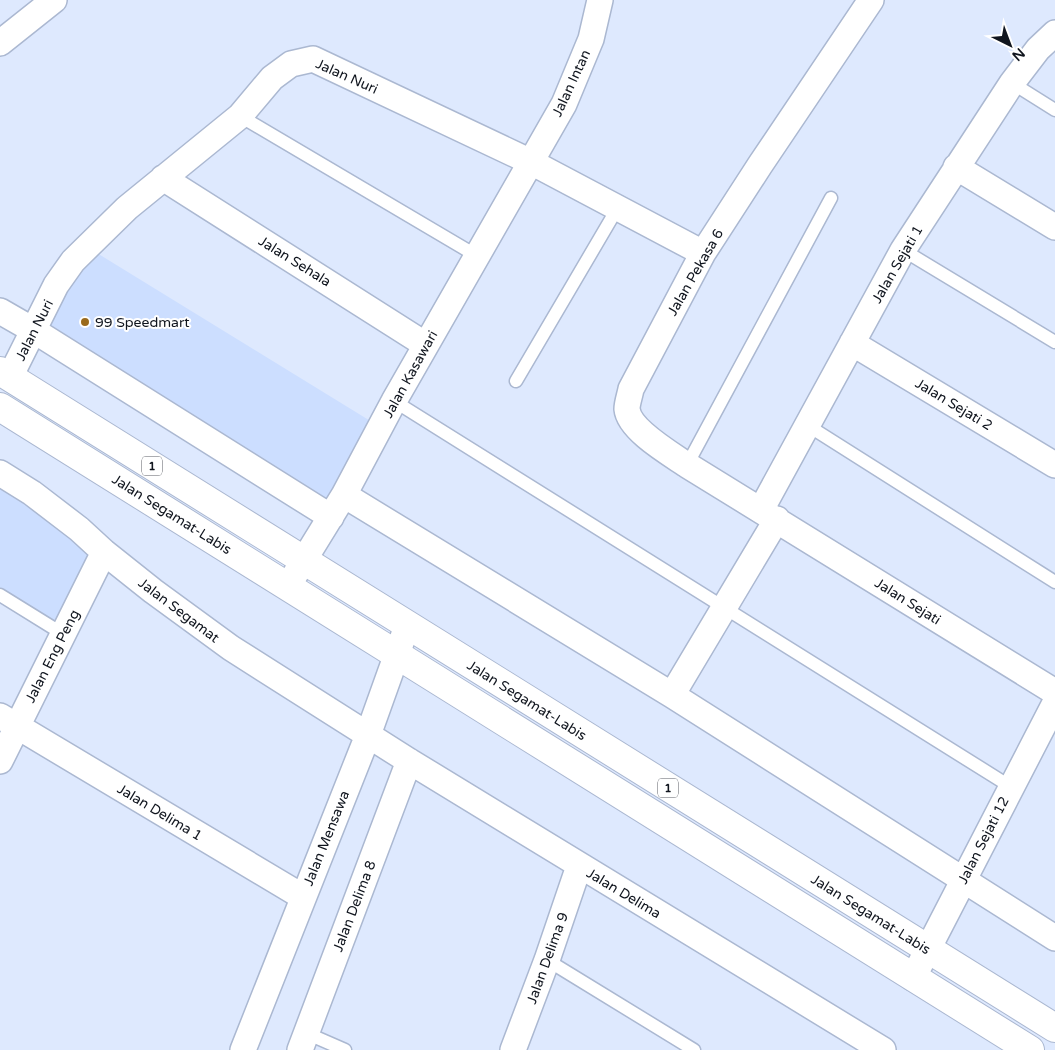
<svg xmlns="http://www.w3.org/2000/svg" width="1055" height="1050" viewBox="0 0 1055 1050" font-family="'Varela Round',sans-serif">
	<rect width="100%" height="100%" fill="#dee9fe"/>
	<path fill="#ccdeff" d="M79,242L372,422L318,523L19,334Z
		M0,476L115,549L68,644L0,600Z"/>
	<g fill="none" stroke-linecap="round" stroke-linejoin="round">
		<g stroke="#abb8d1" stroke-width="15">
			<path id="service" d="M1012,83L1055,110
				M240,116L477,256
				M903,250L1055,342
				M516,381L617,209
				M394,401L1011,787
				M807,425L1055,582
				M687,465L831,198
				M0,595L63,634
				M547,960L694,1050
				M306,1033L345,1050"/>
		</g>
		<g stroke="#abb8d1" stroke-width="28">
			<path id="minor" d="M871,0L760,165L703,253L631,389C630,395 627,403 627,409C629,430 671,454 687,465L1055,692
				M0,43L54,0
				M956,167L1055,227
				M163,178L426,345
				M0,311L33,330L331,517
				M852,343L1055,465
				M10,377L56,285L73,261L127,208L240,116L272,78L291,64L313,59L531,162L703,253
				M0,473L32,493L79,529L104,552L153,591L231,648L409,761L883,1050
				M344,495L672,695L1055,938
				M761,510L903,250L1012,83L1038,49L1055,33
				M288,586L344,495L394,401L564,104L591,39L600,0
				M672,695L777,519
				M0,716L303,897
				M0,761L104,552
				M913,978L1055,703
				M243,1050L368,735L407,626
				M300,1050L409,761
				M513,1050L547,960L579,866"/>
		</g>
		<g stroke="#abb8d1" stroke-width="30">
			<path id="trunk" d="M0,371L1055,1028
				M0,407L1030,1050"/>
		</g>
		<use href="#service" stroke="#fff" stroke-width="12"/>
		<use href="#minor" stroke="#fff" stroke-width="25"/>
		<use href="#trunk" stroke="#fff" stroke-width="28"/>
	</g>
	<circle fill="#9a6a1c" stroke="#fff" stroke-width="2" cx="85" cy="322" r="5"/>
	<g text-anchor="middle" stroke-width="4" stroke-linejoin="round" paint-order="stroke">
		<g fill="#fff" stroke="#585b62" stroke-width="1">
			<rect x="142" y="456.5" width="20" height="19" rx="4"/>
			<rect x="658" y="778.5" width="20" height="19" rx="4"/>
		</g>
		<g font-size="12" font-weight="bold" fill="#10151e">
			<text x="152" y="470">1</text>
			<text x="668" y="792">1</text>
		</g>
		<g font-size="14" fill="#10151e" stroke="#fff">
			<text transform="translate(347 76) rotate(24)" y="5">Jalan Nuri</text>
			<text transform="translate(571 83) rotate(-65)" y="5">Jalan Intan</text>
			<text transform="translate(295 261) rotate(32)" y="5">Jalan Sehala</text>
			<text transform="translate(897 264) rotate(-60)" y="5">Jalan Sejati 1</text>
			<text transform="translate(695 272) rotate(-60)" y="5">Jalan Pekasa 6</text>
			<text transform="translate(34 330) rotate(-63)" y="5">Jalan Nuri</text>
			<text transform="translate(410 374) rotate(-61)" y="5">Jalan Kasawari</text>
			<text transform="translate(954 404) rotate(31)" y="5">Jalan Sejati 2</text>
			<text transform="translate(172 514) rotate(32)" y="5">Jalan Segamat-Labis</text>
			<text transform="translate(908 601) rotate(32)" y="5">Jalan Sejati</text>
			<text transform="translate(179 610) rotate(37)" y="5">Jalan Segamat</text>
			<text transform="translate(52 656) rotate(-63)" y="5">Jalan Eng Peng</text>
			<text transform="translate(527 700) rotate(32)" y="5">Jalan Segamat-Labis</text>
			<text transform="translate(160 812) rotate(31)" y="5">Jalan Delima 1</text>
			<text transform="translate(326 838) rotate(-68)" y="5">Jalan Mensawa</text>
			<text transform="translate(983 840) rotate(-63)" y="5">Jalan Sejati 12</text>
			<text transform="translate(624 893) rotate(31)" y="5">Jalan Delima</text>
			<text transform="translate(354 906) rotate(-69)" y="5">Jalan Delima 8</text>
			<text transform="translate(871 914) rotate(32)" y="5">Jalan Segamat-Labis</text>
			<text transform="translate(547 958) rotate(-70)" y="5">Jalan Delima 9</text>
		</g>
		<g font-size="14" fill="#10151e" stroke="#fff" text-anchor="start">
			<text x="95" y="327">99 Speedmart</text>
		</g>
	</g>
	<g transform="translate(1010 45) rotate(138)" stroke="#ffffff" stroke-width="4" paint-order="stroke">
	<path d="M0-4L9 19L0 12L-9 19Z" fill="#10151e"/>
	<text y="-8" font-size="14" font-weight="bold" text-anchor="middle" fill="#10151e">N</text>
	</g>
</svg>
